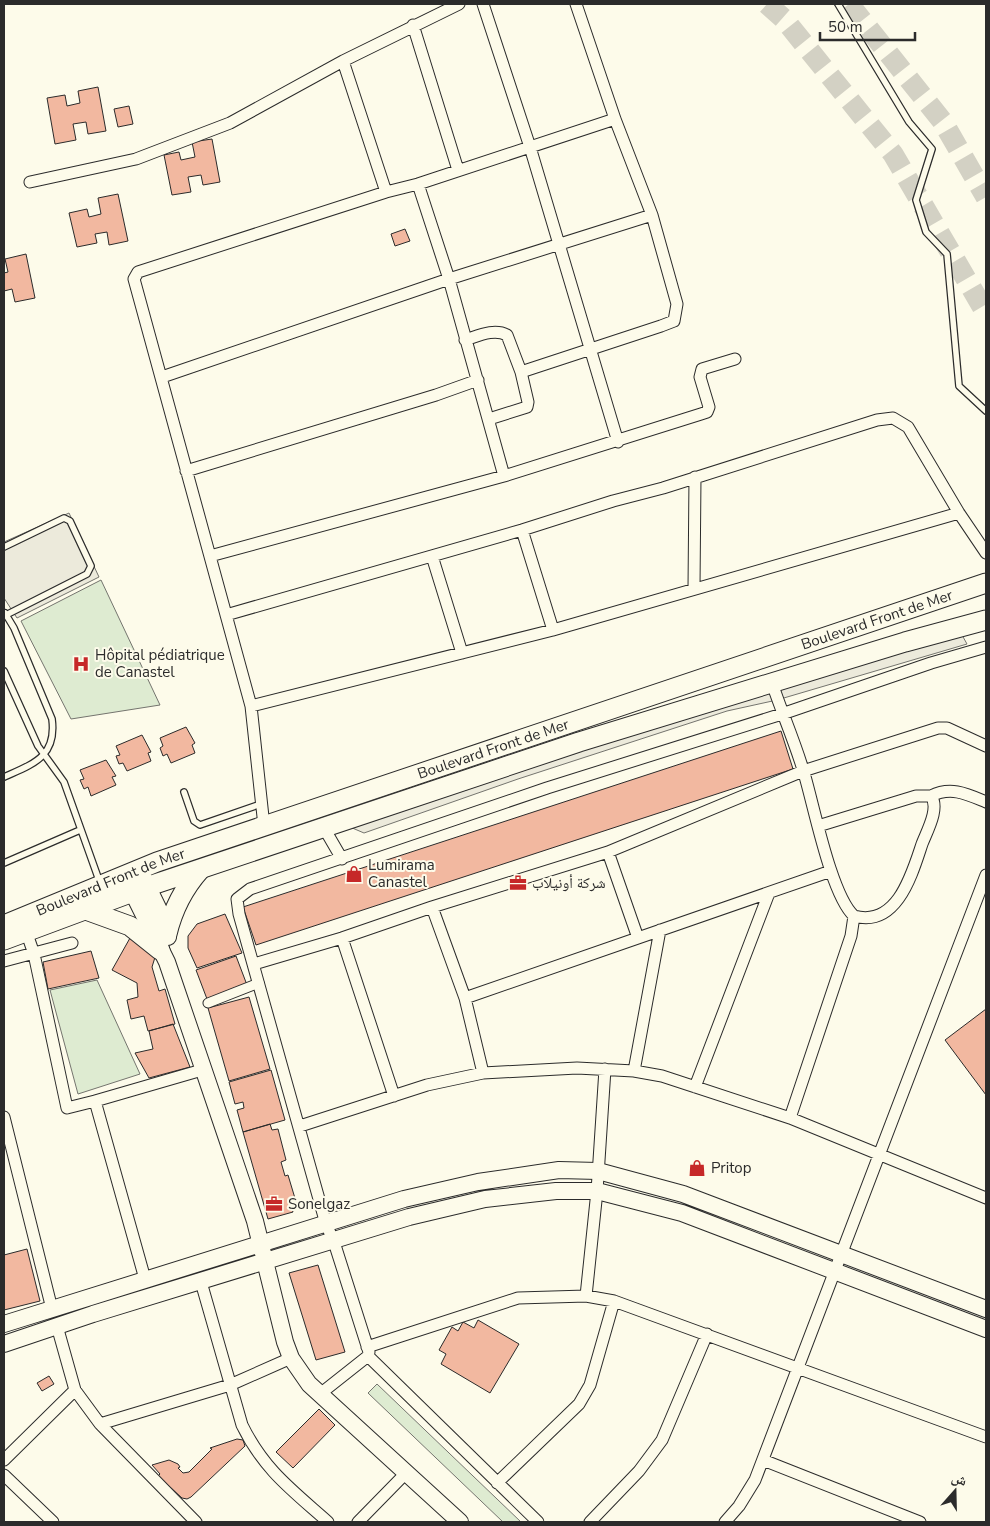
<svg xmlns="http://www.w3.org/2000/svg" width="990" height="1526" viewBox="0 0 990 1526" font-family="'Nunito Sans','Noto Naskh Arabic',sans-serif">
	<rect width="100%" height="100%" fill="#fdfbea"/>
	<path fill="#deebd1" stroke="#74746e" d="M101,580L160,705L71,719L21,621Z
		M97,980L140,1074L78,1094L50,990Z
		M377,1384L521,1522H503L368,1393Z"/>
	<path fill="#eceadb" stroke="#74746e" d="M69,513L99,577L17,618L4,598V542Z
		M962,635L967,644L777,700L727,711L518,779L364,833L350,827L725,702Z"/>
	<path fill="#f2b8a0" stroke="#2b2b2b" d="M98,87L106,131L88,134L86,122L73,124L76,140L55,144L47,98L65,95L67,106L80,103L78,91Z
		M129,106L133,124L118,127L114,109Z
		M212,139L220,182L203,185L201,175L188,177L191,192L172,195L164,155L179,152L181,160L195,157L192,142Z
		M118,194L128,241L109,245L107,232L95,234L97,243L77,247L69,213L87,209L89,217L101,214L98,198Z
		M405,229L410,241L395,246L391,234Z
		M26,254L35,298L15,302L12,289L4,291V273L8,272L5,259Z
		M186,727L195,743L192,745L195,753L171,763L167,754L163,756L160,748L163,746L160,738Z
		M781,731L793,769L256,945L243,907Z
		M142,735L151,752L148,753L151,761L127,771L123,763L119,764L116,756L120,755L116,746Z
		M106,760L116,776L112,777L116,785L91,796L88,787L84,789L80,780L84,779L80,770Z
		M225,914L242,953L197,968L188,948V936L197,924Z
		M130,938L156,954L152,967L159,991L165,989L175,1024L148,1031L144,1016L131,1019L127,1000L138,997L137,983L112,970Z
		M91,951L99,978L48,989L43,962Z
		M236,956L247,985L207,999L196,970Z
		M249,997L270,1069L229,1081L208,1008Z
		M986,1009V1095L945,1040Z
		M173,1024L190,1067L149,1078L135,1053L153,1049L149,1031Z
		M271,1070L285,1120L243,1132L237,1110L244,1108L243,1102L235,1104L229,1082Z
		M270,1124L272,1130L278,1129L286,1160L281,1162L285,1176L288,1175L297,1205L291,1206L293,1212L268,1219L243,1132Z
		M27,1249L40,1301L4,1310V1255Z
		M318,1265L345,1352L316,1360L289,1273Z
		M478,1320L519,1344L490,1393L441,1364L446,1354L439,1350L452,1327L458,1331L463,1322L474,1328Z
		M49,1376L54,1384L42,1391L37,1383Z
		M319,1409L335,1425L293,1468L276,1452Z
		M237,1439L243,1440L245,1446L191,1497L187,1499L182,1498L158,1476L160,1474L152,1465L169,1460L178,1464L180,1467L178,1468L183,1473L189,1472L212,1449L210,1448Z"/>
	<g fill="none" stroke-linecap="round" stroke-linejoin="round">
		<path stroke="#d3d1c4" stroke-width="21" stroke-dasharray="21 11" stroke-linecap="butt" d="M767,4L784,19L893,154L986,313
			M849,4L943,122L986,197"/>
		<g stroke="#2b2b2b" stroke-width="8">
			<path id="service" d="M838,4L909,122L932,149L916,200L926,232L947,254L959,386L986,411
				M4,547L64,518L70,521L91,566L87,574L6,615
				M4,671L38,746L64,782L100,883
				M4,777C33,764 57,757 52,719L14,628L5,613
				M184,792L194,821L200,825L261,804
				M4,863L80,830"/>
		</g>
		<g stroke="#2b2b2b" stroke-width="11">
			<path id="pedestrian" d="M208,1003L259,983"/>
		</g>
		<g stroke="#2b2b2b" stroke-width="13">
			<path id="minor" d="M483,4L530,147L618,442
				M413,25L458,170
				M343,61L386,192
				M30,182L136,159L230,123L343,61L459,4
				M418,184L449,279L504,476
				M465,340C478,336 494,328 507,335L521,372L528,402L527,407L489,419
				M521,372L661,326L674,321L677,304L652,215L615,119L576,4
				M162,377L449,279L652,215
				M186,471L436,395L478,380
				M522,530L553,630
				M210,556L504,476L701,414L707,412L709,407L700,377L702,369L735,359
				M432,556L462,653
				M694,588L695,477
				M226,615L522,530L613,501L663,488L877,420L893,418L908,427L959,513L986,553
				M772,683C782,713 795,742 804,773C814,806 831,895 854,916L851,936L790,1118
				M251,706L553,630L959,513
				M931,796C951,786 967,794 986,802
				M264,826L251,706L134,279L138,272L386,192L418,184L615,119
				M818,826L916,796H931C940,808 927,831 922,844C912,874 897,928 854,916
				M324,828L342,859
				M608,852L638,938
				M432,907L465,998L483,1073
				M26,931L34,954L67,1108L95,1101L145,1279
				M342,938L394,1096
				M4,961L72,943
				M254,964L342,938L432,907L608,852L803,771L938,728H947L986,746
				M465,998L831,871
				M634,1071L660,930
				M695,1087L769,893
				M95,1101L202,1070
				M4,1117L52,1309
				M300,1126L427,1085L483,1073L577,1068L634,1071L662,1076L790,1118L986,1198
				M201,1282L242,1425C264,1470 292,1490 328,1522
				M586,1296L597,1191L605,1069
				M57,1326L75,1390L100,1424L196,1522
				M367,1347L518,1298L586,1296L614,1301L986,1437
				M320,1394L368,1356
				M100,1424L230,1385L291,1358
				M4,1460L75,1390
				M763,1460L920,1522
				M4,1475L53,1522
				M497,1483L579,1404L590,1385L614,1301
				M358,1522L406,1473
				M538,1522L368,1356L369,1352L334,1242L326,1224L239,914L237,899L250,889L547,788L782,714L931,663L986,647
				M590,1522L639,1471L662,1440L707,1334
				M725,1522L739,1506L755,1480L986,875"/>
		</g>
		<g stroke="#2b2b2b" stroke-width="18">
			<path id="secondary" d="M142,875L159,910L168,937
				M127,881L167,962L255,1221L285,1342L291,1358L309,1384L460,1522
				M4,1324L404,1199L478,1182L559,1170L598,1171L683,1194L986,1309
				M4,1344L93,1314L409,1217L485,1199L556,1191H597L682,1213L986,1329"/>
		</g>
		<g stroke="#2b2b2b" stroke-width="21">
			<g id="primary">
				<path d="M83,909L130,926L160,950"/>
				<path id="s1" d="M4,925L157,862L986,583"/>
				<path d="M167,934C173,909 183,889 200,870"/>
				<path d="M4,940L149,886L579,742L905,642L986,620"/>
			</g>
		</g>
		<use href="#service" stroke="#fdfbea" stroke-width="5.5"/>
		<use href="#pedestrian" stroke="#fdfbea" stroke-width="9"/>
		<use href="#minor" stroke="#fdfbea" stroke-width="11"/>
		<use href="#secondary" stroke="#fdfbea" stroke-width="16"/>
		<use href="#primary" stroke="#fdfbea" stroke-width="19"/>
	</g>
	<defs>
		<g id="hospital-bare" transform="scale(1.35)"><path d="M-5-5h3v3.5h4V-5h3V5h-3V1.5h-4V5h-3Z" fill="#c62828" stroke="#fdfbea" stroke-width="2.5" paint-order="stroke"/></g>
		<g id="shop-bare" transform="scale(1.35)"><path d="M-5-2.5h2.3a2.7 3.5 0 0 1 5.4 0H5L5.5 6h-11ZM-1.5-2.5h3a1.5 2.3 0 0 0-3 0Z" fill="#c62828" stroke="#fdfbea" stroke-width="2.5" paint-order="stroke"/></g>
		<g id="office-bare" transform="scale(1.35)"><path d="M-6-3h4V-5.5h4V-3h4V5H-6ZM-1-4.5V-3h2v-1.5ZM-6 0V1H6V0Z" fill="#c62828" stroke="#fdfbea" stroke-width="2.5" paint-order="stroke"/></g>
	</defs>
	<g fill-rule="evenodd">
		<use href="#hospital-bare" x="81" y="664"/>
		<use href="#shop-bare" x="354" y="874"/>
		<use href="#office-bare" x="518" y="883"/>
		<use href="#shop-bare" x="697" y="1168"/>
		<use href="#office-bare" x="274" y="1204"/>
	</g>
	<g text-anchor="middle" stroke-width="4" stroke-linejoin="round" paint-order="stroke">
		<g font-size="15" fill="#2b2b2b" stroke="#fdfbea">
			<text dy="5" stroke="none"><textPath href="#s1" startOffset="925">Boulevard Front de Mer</textPath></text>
			<text dy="5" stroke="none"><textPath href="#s1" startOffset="520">Boulevard Front de Mer</textPath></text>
			<text dy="5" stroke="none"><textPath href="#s1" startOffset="115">Boulevard Front de Mer</textPath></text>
		</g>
		<g font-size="15" fill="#2b2b2b" stroke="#fdfbea" text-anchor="start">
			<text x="95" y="660">Hôpital pédiatrique<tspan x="95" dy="17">de Canastel</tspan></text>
			<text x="368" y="870">Lumirama<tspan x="368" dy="17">Canastel</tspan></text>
			<text x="532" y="888">شركة أونيلاب</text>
			<text x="711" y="1173">Pritop</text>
			<text x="288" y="1209">Sonelgaz</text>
		</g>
	</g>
	<rect width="990" height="1526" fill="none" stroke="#2b2b2b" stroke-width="10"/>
	<g transform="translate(955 1491) rotate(20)" stroke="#fdfbea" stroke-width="4" paint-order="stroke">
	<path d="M0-4L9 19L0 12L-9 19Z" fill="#2b2b2b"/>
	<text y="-8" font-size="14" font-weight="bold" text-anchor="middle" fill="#2b2b2b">ش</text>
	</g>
	<path d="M820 32v8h95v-8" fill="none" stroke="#2b2b2b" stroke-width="2.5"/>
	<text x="828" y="32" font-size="15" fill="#2b2b2b" stroke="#fdfbea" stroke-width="4" paint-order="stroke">50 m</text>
</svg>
